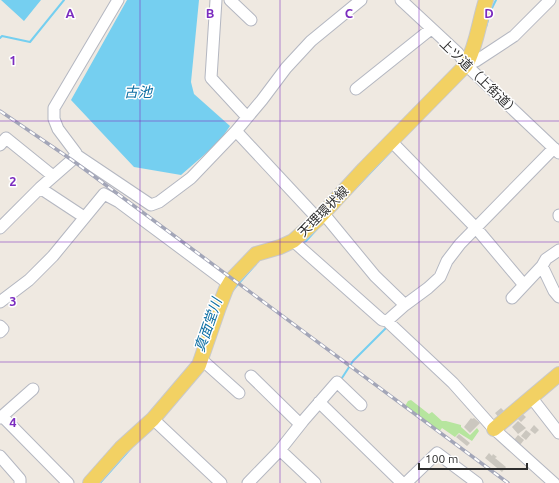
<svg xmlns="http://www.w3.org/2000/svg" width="559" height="483" viewBox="0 0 559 483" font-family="Ubuntu,'Noto Sans JP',sans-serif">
	<rect width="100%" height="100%" fill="#efe9e1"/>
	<path fill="#b6e59e" d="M411,400L429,414L432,412L442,421H446L461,425V427L470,435L481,424L477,428L479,431L472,441L459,433L455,437L442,428L439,432L405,406L408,401Z"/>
	<path fill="#75cff0" d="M1,0H41L24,21Z
		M127,0H199L191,82L194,94L230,126L219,142L181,175L134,167L71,100Z"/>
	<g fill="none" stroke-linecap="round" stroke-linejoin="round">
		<path stroke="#75cff0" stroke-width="2" d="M486,27L491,10L496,0
			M0,38L2,36L30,42L64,0
			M350,194L394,148
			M301,243L306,241L317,229
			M232,291L256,264
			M340,381L353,361L386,328
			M100,483L132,447"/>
	</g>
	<path fill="#cbc7bf" d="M501,408L507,414L501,420L495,413Z
		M519,411L526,417L521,422L515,416Z
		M471,418L472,419L474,418L480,423L470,433L464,427Z
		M518,421L526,428L518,434L512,427Z
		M534,425L539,430L535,434L530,430Z
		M526,430L531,434L526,440L521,436Z
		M459,434L470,443L467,446L456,437Z
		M518,435L524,440L520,445L514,440Z
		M489,453L492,456L493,454L497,457L495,458L506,467L502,472L485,458Z"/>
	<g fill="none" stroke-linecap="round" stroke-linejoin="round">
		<g stroke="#b4b7c1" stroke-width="13">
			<path id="minor" d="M216,0L211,78L247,117
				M230,0L251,20
				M401,0L458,53L466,65L559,153
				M466,65L476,61L514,36L550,0
				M356,89L431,29
				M236,131L318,219
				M391,141L476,228L524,285
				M0,145L6,138L53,176
				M75,154L151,205L159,202L191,178L236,131L262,100L286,68L311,41L361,0
				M40,188L84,217
				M323,213L375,276L405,305
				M559,215V216
				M0,228L40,188L72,160L76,153L58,129L54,119V108L118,0
				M293,241L382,320L387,321L453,383L494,429L554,483
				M542,266L554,291L559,297
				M512,298L542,266L546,259L559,250
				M0,302L29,280L53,256L104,194L119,202L229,284
				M387,321L405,305L428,288L440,277L447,261L460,244L554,148
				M0,326L3,329L0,332
				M201,359L239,393
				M251,376L300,424
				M531,397L559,433
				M319,402L402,483
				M2,416L68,483
				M0,418L33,389
				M153,419L221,483
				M280,450L315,483
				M0,456L20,479V483
				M248,483L280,450L303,421L337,382L361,405
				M406,483L437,453L477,483"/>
		</g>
		<g stroke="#c9c9c9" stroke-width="16">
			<path id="major" d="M494,429L559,374
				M90,483L121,448L153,419L199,365L219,307L226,289L232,279L256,254L280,247L293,241L318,219L364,169L466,65C477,45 479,21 486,0"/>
		</g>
		<use href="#minor" stroke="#fff" stroke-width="11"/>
		<use href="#major" stroke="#f2d163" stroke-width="14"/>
		<g stroke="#a3a6b8" stroke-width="3.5">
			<path id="rail" d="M0,111L72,160L508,483"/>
		</g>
		<use href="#rail" stroke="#fff" stroke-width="2" stroke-dasharray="6" stroke-linecap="butt"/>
	</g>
	<path fill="none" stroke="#7b2cbf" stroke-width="1" stroke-opacity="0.55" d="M140,0V483M280,0V483M419,0V483M0,121H559M0,242H559M0,362H559"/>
	<g text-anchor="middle" stroke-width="3" stroke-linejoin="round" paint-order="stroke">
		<g font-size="13" fill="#2e2e2e" stroke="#fff">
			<text transform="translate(480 77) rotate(44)" y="5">上ツ道（上街道）</text>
			<text transform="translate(323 211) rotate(-45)" y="5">天理環状線</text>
		</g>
		<g font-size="14" font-style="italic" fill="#0d6fa3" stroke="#fff">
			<text x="138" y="97">古池</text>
			<text transform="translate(208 325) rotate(-71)" y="5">真面堂川</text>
		</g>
	</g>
	<g font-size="13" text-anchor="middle" font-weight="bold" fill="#7b2cbf" stroke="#fff" stroke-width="3" stroke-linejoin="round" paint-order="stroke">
		<text x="70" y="18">A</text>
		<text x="210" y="18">B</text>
		<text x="349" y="18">C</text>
		<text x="489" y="18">D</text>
		<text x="13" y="65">1</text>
		<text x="13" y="186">2</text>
		<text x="13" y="306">3</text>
		<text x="13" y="427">4</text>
	</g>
	<path d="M419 463v6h108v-6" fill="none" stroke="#2e2e2e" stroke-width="2"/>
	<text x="425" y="463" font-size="12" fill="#2e2e2e" stroke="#ffffff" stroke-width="3" paint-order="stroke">100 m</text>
</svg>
